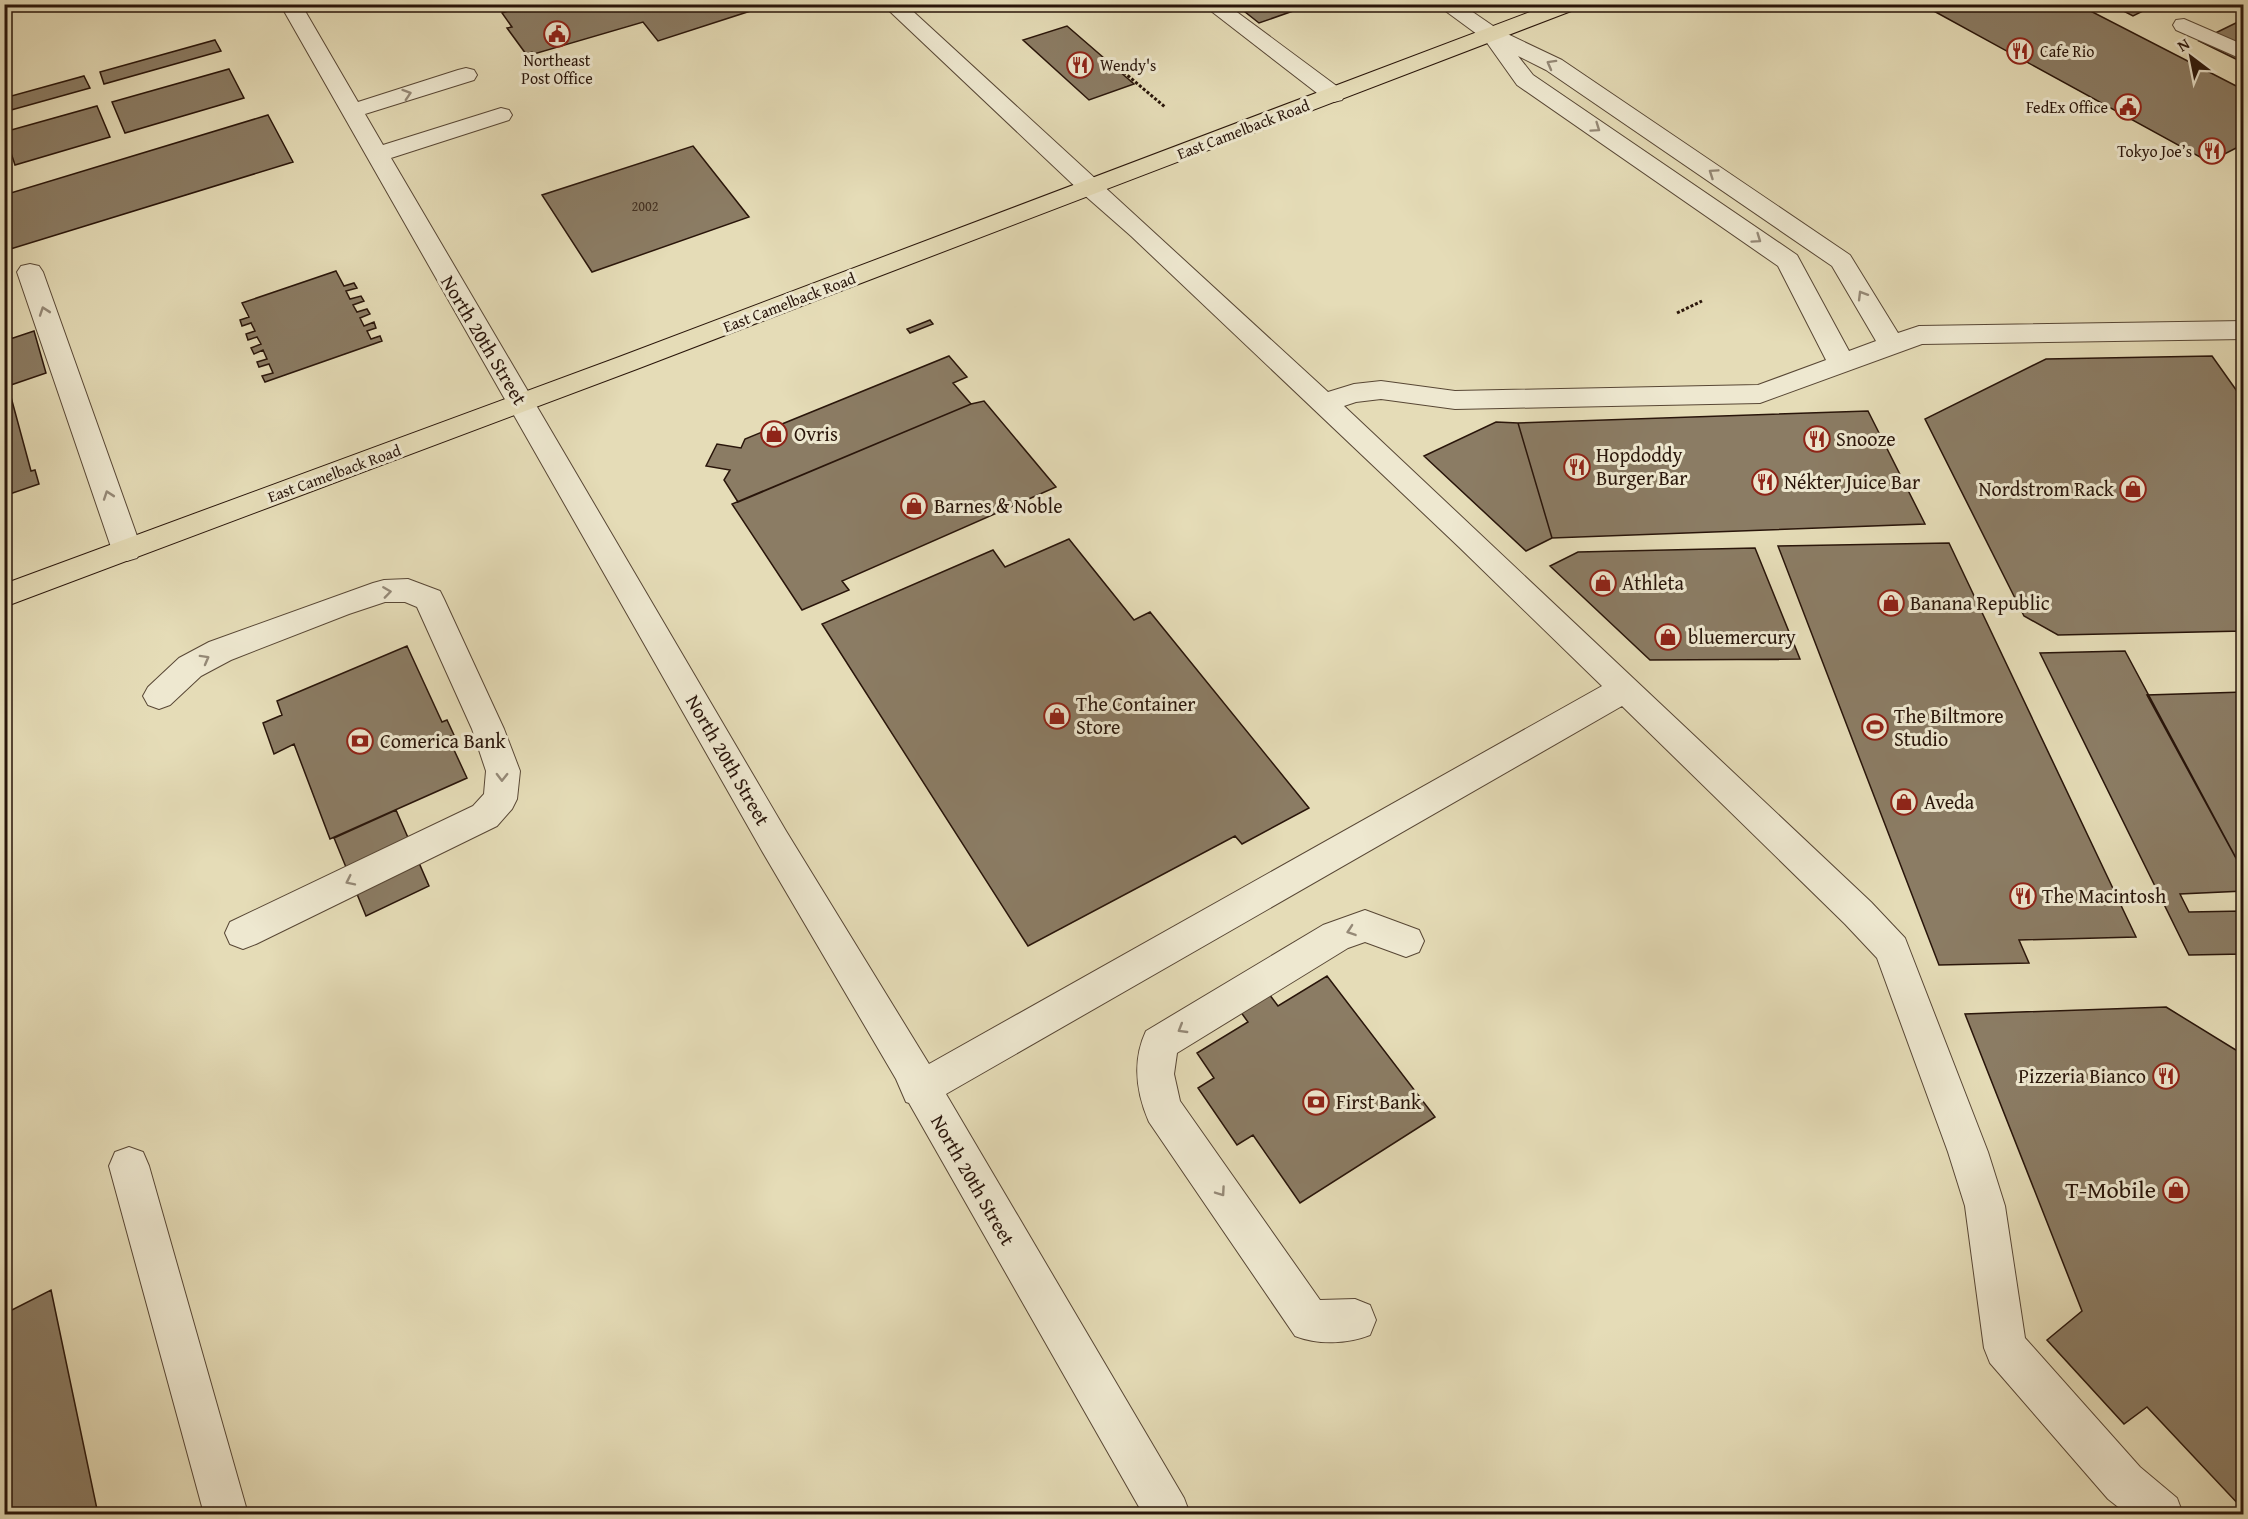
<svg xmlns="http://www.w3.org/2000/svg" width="2248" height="1519" viewBox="0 0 2248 1519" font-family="'Gentium Book Plus',serif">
	<rect width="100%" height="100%" fill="#e5dcb7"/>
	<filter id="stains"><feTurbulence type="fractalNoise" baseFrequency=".00333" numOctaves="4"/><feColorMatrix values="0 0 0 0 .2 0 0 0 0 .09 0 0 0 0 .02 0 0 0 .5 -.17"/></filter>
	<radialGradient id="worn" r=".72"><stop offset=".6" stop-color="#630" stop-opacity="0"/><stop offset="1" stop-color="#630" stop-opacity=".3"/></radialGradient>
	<path fill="#8b7c64" stroke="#29150a" stroke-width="1.5" d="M503,4H772L658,41L643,22L534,54L532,52L526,54L507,28L512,27L502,13L508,11Z
		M1235,4H1313L1259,23Z
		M1921,4H2077L2244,90V144L2209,162Z
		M2110,4H2157L2133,16Z
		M2244,19V63L2199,41Z
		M1067,26L1134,84L1089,100L1023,40Z
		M215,40L221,51L104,84L100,72Z
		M229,69L244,98L125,133L112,102Z
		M84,76L90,88L4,112V98Z
		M97,106L110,137L15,165L4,132Z
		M268,115L293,162L4,251V195Z
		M693,146L749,217L592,272L542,195Z
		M336,271L344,286L354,283L357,288L346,291L350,299L361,296L364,301L353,305L357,312L367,309L370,314L360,318L364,326L374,322L376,328L367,331L371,339L380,336L382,341L265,382L262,376L273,373L269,364L259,367L257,362L267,359L263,350L254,354L251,348L261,344L257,337L248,340L246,334L255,331L251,323L242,326L240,320L249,317L242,303Z
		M930,320L933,324L910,333L907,329Z
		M34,331L46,373L8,386L31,471L35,470L39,484L4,496V341Z
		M949,356L967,377L953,383L971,404L738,502L724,480L730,470L706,466L717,444L741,448L745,439Z
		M2212,356L2244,401V631L2058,635L2024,616L1925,419L2046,359Z
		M984,401L1056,487L842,581L849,590L802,610L732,504L971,404Z
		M1868,411L1925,524L1552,538L1518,423Z
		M1496,422L1518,423L1552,538L1526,551L1424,456Z
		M1069,539L1134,620L1150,612L1309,808L1242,844L1235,836L1028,946L822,624L993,550L1005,567Z
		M1949,543L2136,937L2019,940L2029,963L1939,965L1778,546Z
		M1755,548L1800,659L1650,660L1550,566L1578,552Z
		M407,646L442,722L447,720L454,735L448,737L467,778L330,839L294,744L274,754L263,723L282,715L277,701Z
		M2125,651L2244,873V891L2180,894L2189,912L2244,911V954L2189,955L2040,653Z
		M2244,692V873L2147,695Z
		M396,810L429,886L366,916L334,838Z
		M1327,976L1435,1117L1300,1203L1253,1135L1237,1145L1198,1088L1214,1078L1197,1053L1248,1022L1240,1011L1269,994L1278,1006Z
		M2166,1007L2244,1055V1504L2241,1507L2147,1407L2124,1424L2047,1340L2082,1311L1965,1014Z
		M51,1290L98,1514H4V1314Z"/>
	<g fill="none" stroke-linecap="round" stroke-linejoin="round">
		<g stroke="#584735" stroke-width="2">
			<path id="minor" d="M280,4H301L358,102L458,70L466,68L474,70L477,75L474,80L365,114L383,145L501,108L509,110L512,115L509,120L391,158L786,831L929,1064L1602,686L1459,547L1131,236L1082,193L882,4H905L1328,392L1354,384L1381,381L1455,391L1758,385L1826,360L1778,266L1517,85L1485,40L1436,4H1461L1499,30L1562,60L1850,255L1898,333L1919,326L2244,321V339L1922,344L1760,403L1455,409L1381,399L1356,402L1344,406L1871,902L1905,938L1988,1152L2005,1206L2025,1338L2140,1467L2177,1498L2183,1514H2127L2108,1499L1990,1363L1984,1348L1965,1206L1948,1152L1877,958L1845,924L1622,706L946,1094L1184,1498L1190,1514H1143L909,1103L906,1102L896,1079L762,851ZM1518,56L1546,70L1832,266L1876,341L1849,351L1797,255L1533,75Z
				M1202,4H1226L1342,90L1345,95L1342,100L1334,102L1326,100Z
				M2184,19L2244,45V60L2176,30L2173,25L2176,20Z
				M30,264L39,266L43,272L142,550L137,558L127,561L117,558L112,550L17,272L21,266Z
				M408,579L440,591L444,599L504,729L520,771L517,799L512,809L497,826L256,944L243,949L230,944L225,933L230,922L473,806L484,794L486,771L472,729L417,607L405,602H385L349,614L231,660L201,676L170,705L159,709L148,705L143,696L148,687L179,658L209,642L373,583L384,580Z
				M1365,910L1419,930L1424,941L1419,952L1406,957L1365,942L1348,948L1177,1053L1174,1074L1180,1101L1320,1300L1355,1299L1370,1305L1376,1320L1370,1335C1347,1344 1318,1345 1295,1336L1149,1122C1136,1092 1132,1061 1146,1031L1323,925Z
				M129,1147L143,1152L149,1166L248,1514H204L109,1166L115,1152Z"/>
		</g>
		<g stroke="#29150a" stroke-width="2">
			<path id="major" d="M1551,4H1582L1579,8L637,369L4,607V584L619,357Z"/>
		</g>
		<path stroke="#29150a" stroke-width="3" stroke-dasharray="3 2" stroke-linecap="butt" d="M1120,69L1165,107
			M1677,313L1702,301"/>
		<use href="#minor" fill="#eee8d0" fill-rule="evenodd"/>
		<use href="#major" fill="#e5dcb7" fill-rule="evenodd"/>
	</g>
	<defs><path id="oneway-chevron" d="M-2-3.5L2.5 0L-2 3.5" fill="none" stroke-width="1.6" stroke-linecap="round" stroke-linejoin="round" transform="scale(1.5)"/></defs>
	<g stroke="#958977">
		<use href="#oneway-chevron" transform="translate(1551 64) rotate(-151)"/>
		<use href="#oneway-chevron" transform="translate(407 94) rotate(-18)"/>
		<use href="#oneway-chevron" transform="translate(1596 128) rotate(35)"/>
		<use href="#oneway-chevron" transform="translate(1713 173) rotate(-146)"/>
		<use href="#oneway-chevron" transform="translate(1757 239) rotate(35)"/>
		<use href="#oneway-chevron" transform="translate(1862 295) rotate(-121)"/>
		<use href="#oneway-chevron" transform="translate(44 311) rotate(-109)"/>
		<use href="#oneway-chevron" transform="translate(108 495) rotate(-109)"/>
		<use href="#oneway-chevron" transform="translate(387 592) rotate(-8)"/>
		<use href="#oneway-chevron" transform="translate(205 659) rotate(-29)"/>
		<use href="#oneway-chevron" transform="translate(502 777) rotate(91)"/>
		<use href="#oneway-chevron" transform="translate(350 881) rotate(154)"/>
		<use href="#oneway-chevron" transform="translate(1351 931) rotate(161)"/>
		<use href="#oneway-chevron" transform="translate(1182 1029) rotate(149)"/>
		<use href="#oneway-chevron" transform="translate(1221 1192) rotate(55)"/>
	</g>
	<defs>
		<g id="civic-ring" transform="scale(1.35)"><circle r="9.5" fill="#eee8d0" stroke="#8f2418" stroke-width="1.5"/><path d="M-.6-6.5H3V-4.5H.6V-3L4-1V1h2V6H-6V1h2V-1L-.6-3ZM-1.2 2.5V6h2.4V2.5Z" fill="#8f2418"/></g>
		<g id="restaurant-ring" transform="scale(1.35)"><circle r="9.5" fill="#eee8d0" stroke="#8f2418" stroke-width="1.5"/><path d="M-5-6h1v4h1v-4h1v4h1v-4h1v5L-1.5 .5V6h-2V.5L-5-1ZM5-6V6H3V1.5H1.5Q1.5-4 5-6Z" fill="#8f2418"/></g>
		<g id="shop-ring" transform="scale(1.35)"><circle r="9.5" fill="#eee8d0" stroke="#8f2418" stroke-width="1.5"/><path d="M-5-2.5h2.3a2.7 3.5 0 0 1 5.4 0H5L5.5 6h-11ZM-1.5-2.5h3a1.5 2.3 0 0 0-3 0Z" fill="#8f2418"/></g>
		<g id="stadium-ring" transform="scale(1.35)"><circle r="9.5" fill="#eee8d0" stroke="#8f2418" stroke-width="1.5"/><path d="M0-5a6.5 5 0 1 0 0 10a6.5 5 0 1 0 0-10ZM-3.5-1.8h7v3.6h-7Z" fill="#8f2418"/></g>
		<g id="bank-ring" transform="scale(1.35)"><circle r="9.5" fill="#eee8d0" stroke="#8f2418" stroke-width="1.5"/><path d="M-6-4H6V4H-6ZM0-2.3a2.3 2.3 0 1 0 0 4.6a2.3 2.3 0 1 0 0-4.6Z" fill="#8f2418"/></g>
	</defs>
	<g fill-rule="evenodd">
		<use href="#civic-ring" x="557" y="34"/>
		<use href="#restaurant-ring" x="2020" y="51"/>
		<use href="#restaurant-ring" x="1080" y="65"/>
		<use href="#civic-ring" x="2128" y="107"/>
		<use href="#restaurant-ring" x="2212" y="151"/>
		<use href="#shop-ring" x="774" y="434"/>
		<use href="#restaurant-ring" x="1817" y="439"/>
		<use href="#restaurant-ring" x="1577" y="467"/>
		<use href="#restaurant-ring" x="1765" y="482"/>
		<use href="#shop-ring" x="2133" y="489"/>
		<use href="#shop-ring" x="914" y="506"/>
		<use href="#shop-ring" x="1603" y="583"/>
		<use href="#shop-ring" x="1891" y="603"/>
		<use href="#shop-ring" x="1668" y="637"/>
		<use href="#shop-ring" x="1057" y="716"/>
		<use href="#stadium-ring" x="1875" y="727"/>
		<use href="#bank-ring" x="360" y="741"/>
		<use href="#shop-ring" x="1904" y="802"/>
		<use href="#restaurant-ring" x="2023" y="896"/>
		<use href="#restaurant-ring" x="2166" y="1076"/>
		<use href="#bank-ring" x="1316" y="1102"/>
		<use href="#shop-ring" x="2176" y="1190"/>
	</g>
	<g text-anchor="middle" stroke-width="6" stroke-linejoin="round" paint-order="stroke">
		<g font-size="14" fill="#422f20">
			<text x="645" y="211">2002</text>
		</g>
		<g font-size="16" fill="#29150a" stroke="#eee8d0" text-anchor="start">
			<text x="2040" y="57">Cafe Rio</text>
			<text x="557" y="66" text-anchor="middle">Northeast<tspan x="557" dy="18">Post Office</tspan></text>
			<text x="1100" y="71">Wendy's</text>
			<text x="2108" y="113" text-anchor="end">FedEx Office</text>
			<text x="2192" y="157" text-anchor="end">Tokyo Joe’s</text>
		</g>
		<g font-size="16" fill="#29150a" stroke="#eee8d0">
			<text transform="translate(1243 129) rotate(-21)" y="6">East Camelback Road</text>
			<text transform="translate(789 302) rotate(-21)" y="6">East Camelback Road</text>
			<text transform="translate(334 473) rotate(-20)" y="6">East Camelback Road</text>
		</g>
		<g font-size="20" fill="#29150a" stroke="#eee8d0">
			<text transform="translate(484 340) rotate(59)" y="7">North 20th Street</text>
			<text transform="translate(728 760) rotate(60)" y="7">North 20th Street</text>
			<text transform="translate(973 1180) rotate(60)" y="7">North 20th Street</text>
		</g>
		<g font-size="20" fill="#29150a" stroke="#eee8d0" text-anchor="start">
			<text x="794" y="441">Ovris</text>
			<text x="1836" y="446">Snooze</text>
			<text x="1596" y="462">Hopdoddy<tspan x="1596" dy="23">Burger Bar</tspan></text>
			<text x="1784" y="489">Nékter Juice Bar</text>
			<text x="2114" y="496" text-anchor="end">Nordstrom Rack</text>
			<text x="934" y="513">Barnes &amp; Noble</text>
			<text x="1622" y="590">Athleta</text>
			<text x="1910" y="610">Banana Republic</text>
			<text x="1688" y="644">bluemercury</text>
			<text x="1076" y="711">The Container<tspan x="1076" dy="23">Store</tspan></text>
			<text x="1894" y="723">The Biltmore<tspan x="1894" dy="23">Studio</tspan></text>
			<text x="380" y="748">Comerica Bank</text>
			<text x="1924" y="809">Aveda</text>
			<text x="2042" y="903">The Macintosh</text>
			<text x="2146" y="1083" text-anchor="end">Pizzeria Bianco</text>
			<text x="1336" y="1109">First Bank</text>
		</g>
		<g font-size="24" fill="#29150a" stroke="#eee8d0" text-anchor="end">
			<text x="2156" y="1198">T-Mobile</text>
		</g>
	</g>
	<rect width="2248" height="1519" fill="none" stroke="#e5dcb7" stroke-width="24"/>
	<rect x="6" y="6" width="2236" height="1507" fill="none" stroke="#29150a" stroke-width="3"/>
	<rect x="12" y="12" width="2224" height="1495" fill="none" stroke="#29150a" stroke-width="1.5"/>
	<g transform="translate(2191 57) rotate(328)" stroke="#eee8d0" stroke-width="4.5" paint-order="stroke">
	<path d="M0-4.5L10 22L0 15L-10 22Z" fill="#29150a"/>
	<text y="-9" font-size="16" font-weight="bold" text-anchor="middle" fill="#29150a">N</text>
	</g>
	<rect width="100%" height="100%" filter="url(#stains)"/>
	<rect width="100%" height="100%" fill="url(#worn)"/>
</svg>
